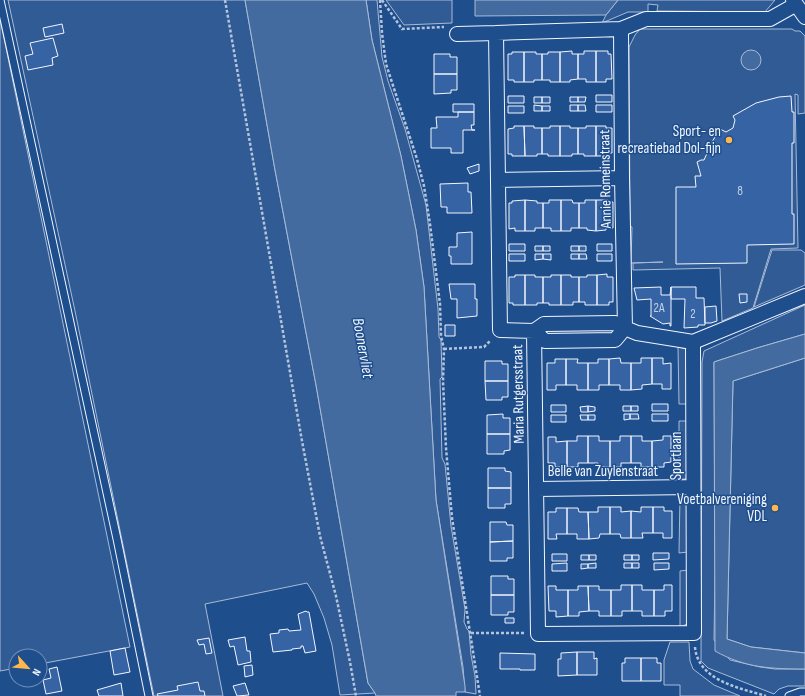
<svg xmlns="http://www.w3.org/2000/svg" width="805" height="696" viewBox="0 0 805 696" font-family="'Sofia Sans Condensed',sans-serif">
	<rect width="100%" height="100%" fill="#1f4e8c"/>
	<path fill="#305b95" stroke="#a8bbd7" d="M8,0H245L275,170L316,385L368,683L375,693L340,695L332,645L324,618L314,594L307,583L205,604L223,696H154L75,311Z
		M366,0H377L382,57L388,81L405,129L426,205L438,309L439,337L441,340L442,377L440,379L442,458L445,464L451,526L465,609L464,622L467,629L469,631L471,655L475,676L476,694L465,692L463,667L436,500L424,287L416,230L401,156L372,40Z
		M386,0H452V23L404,25Z
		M618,0H775L765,12L657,11L658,5L648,4V12H628L602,23L606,15Z
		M0,19L130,647L40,664V656H16V668L0,671Z
		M640,29H792L795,31H800L805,36V113L798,114V95L795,94L798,248L771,249L753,308L722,321L720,268L633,270V263L663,262L631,263L632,227L630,226L629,47L635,35Z
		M772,250H801L805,253V285L754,307Z
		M805,305V334L757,348L714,362L715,574L714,640L730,660L760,667L775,669H805V686H788L779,689L774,694L708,668L701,661L702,362L704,351Z
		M611,329L614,331V334L546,338L545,332L547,330Z
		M678,347L686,349L687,404H679Z
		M805,358V653L751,647L727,639L733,381Z
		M679,421H687V479H679Z
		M680,496H683L687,499L688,552L679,553Z
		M688,570L687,624L680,627V571Z
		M670,642H689L690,661L693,669L714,685L740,696H680V685H664V660Z"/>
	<path fill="#446ba0" stroke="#a8bbd7" d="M245,0H366L372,40L401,156L416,230L424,287L436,500L465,686V692H456V696H376L375,693L368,683L316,385L275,170Z
		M475,0H618L606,15L475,16Z
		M741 60a10 10 0 1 1 20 0a10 10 0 1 1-20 0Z
		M805,334V358L733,381L727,639L751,647L805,653V669C772,669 745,668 715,651L714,362L757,348Z"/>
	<path fill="#3563a3" stroke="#f2f6ff" d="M62,24L64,33L45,37L43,28Z
		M53,38L58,56L52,58L53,65L28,70L25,56L33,54L30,43Z
		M572,51V54H578V79L570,80V82H560V52Z
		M584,51H596V82H586V79H578V54H584Z
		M596,51H608V54H611L612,79H606V82H596Z
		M512,52H524V82H514V80H508V54H512Z
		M524,52H536V54H542V80H534V82H524Z
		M548,52H560V82H550V80H542V54H548Z
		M434,54H450V57H457V74H434Z
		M434,74H457V90H451V93L434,94Z
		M596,95H612V102H596Z
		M508,96H524V103H508Z
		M791,96L792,112H794V143H792V214H794V244L747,245V263L676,264V187H696L695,176H701L697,162L701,160H704L712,142L720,129L726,132L733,128L735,120L733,116L756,103L779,97Z
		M534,97H542V103H534Z
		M542,97H550V103H542Z
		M570,97H578V102H570Z
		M578,97H586L585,102H578Z
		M453,104H474V112H453Z
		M534,105L542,106V111H534Z
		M570,105H578V111H570Z
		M578,105H585L586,111H578Z
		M596,105H612V112H596Z
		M508,106H524V113H508Z
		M542,106H550V111H542Z
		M458,112H474V125H471L472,130H475H463V153H451V148H431V128H437L436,117H458Z
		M514,126H524L525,156H512V154H508V129L514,128Z
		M524,126H534V128H542V154H537V156H525Z
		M550,126H560V156H548V154H542V128H550Z
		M560,126H570V128H578V154H572V156H560Z
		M586,126H596V156H584V154H578V128H586Z
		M596,126H606V128H612V153H608V156H596Z
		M479,164V171L470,174L467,168Z
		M468,183V192H471L472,213H447V207H441L440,184Z
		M525,200L537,201V203H543V228H535V231H525Z
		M525,200V231H515V228L509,229V203H512V201Z
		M549,200H561V231H551V228H543V203H549Z
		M561,200H572L573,203H579V228H571V231H561Z
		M585,200H596V231L587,230V228H579V203H585Z
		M596,200H608V202H613V228H606V230L596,231Z
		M472,232V264H451V256H449V247H457V233Z
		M509,244H525V251H509Z
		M597,244H612V251H597Z
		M535,246H543V251H535Z
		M543,246H550V251H543Z
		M571,246H579V251H571Z
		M579,246H586V251H579Z
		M509,254H525V261H509Z
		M535,254H543V259L535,260Z
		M543,254H551V260L543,259Z
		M571,254H579V259H571Z
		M579,254H586L587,259H579Z
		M597,254H612V261H597Z
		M607,274V277H613V302H609V305H597V275Z
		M515,275H525V305H513V303H509V277H515Z
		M525,275H535V277H543V303H537V305H525Z
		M551,275H561V305H549V303H543V277H551Z
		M561,275H571V277H579V302H573V305H561Z
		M587,275H597V305H585V302H579V277H587Z
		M449,284H475V299H477V316L457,318V299H451Z
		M661,287V295H670L671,287V326H670V323L663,324L650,316H651V299L637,300L634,288Z
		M671,287H696V298H704L705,325H698V327L684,328L685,299H671Z
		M739,294H747V302L740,303Z
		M716,306L717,321L711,323H705V307Z
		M445,325H455V336H445Z
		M620,358L621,363H631V390H620V385H609V359Z
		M641,358H652V384L642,385V389L631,390V363H641Z
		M652,358H663V364L671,363V389H662V384H652Z
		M555,359H566V385H556V390H547V363H555Z
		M566,359H578L577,363H588V390H577V385H566Z
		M598,359H609V385H599V390H588V363H598Z
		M485,361H502V364H508V381H485Z
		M485,381H508V397H502V400H486Z
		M652,404H668V411H652Z
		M551,405H566V412H551Z
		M588,406L595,407V411L588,412Z
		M588,406V412H581L580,407Z
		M623,406H631V411H623Z
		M631,406H638V411H631Z
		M503,414V418H510V434H487V415Z
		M624,414H630V419L624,420Z
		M630,414H638L639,419H630Z
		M652,414H668V421H652Z
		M551,415H566V422H551Z
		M580,415H588V420H581Z
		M588,415H595V420H588Z
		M487,434H510V450L504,451V454H487Z
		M577,436H588V463H578V467H567V441H577Z
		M588,436H599V441H610V467H598V463H588Z
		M620,436H631V463H621V467H610V441H620Z
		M631,436H642V441H652V467H641V463H631Z
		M663,436H671V462L664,463V467H652V441L663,440Z
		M548,437H556V442L567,441V467H555V463H548Z
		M488,468H505V471L511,472V488H488Z
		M488,488H511V504H505V508H488Z
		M598,507H610V534H600L599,538L589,539L588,512H598Z
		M610,507H621V512L631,511V538H621L620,534H610Z
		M641,507H653V533H642L643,538H631V511L641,512Z
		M653,507H664V511H672V538H663V533H653Z
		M556,508H567V534H556L557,539H548V512H556Z
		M567,508H578L579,512H588L589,539H577V534H567Z
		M490,522H506L507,525H513V541L490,542Z
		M513,541V558H507V561H490V542Z
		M653,553H669V559L653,560Z
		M552,554H567V561H552Z
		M581,555H589V560H581Z
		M589,555H596V560H589Z
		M624,555H632V560H624Z
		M632,555H639V560H632Z
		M567,563V571H552V564Z
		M596,563V568H588V564Z
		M624,563H632V568H624Z
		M632,563H639V568H632Z
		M654,563H669V569L654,570Z
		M581,564H588V568L581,569Z
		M491,576H508V579H514V595H491Z
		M621,585H632V611H622V616H611V590H621Z
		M632,585H642V590H654V616H642V611H632Z
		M664,585H672V611H665V616H654V590H664Z
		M548,586H556V590H568V616L556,617V611H549Z
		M578,586H588L589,611L579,612V616H568V590H578Z
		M588,586H599V590H611V616H599V611H589Z
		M491,595H514V612H508V615H491Z
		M306,611L307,612H309L316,651L305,653L303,646H301V648L292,649V650L273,652L270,634L279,633V630L288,629L289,631L301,630L298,614Z
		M505,618H514V623H505Z
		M245,637L247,651H250L251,662L238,665L234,646L230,647L228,640Z
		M209,638L212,653L206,654L204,644L199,645L197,640Z
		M125,648L130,672L114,675L110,651Z
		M577,652V675L558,676V659H561V653Z
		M577,652H594V659L597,658V675H577Z
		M500,653L535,654V670H520V669H500Z
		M625,658H641V681H622V663H625Z
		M641,658H657V663H661V681H641Z
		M252,665L253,675L245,677L244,666Z
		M57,667L62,691L46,694L43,680L51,678L49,669Z
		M198,682L200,691H204L205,696H158L157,694L178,690L177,686Z
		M121,683L123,696H99L97,690Z
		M245,683L249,695L237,696L233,686Z"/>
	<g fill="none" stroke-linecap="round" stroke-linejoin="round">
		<g stroke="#f2f6ff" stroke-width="9">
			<path id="lane" d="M0,0L117,539L149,696
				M789,696L800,692H805"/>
		</g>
		<g stroke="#f2f6ff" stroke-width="16">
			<path id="street" d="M793,0L805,17
				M795,5L770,19H646L621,29L496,33L500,330L534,331L538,634L694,633L693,342L805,296
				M621,29L622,178L625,328L637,333L693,342
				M457,34L496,33
				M499,180L622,178
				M615,323L625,328L615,340L545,341L534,331L544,324Z
				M537,489L693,487"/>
		</g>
		<path stroke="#b3c4dc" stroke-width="2.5" stroke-dasharray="3 2" stroke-linecap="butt" d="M225,0L302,441L320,536L336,596L350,662L356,696
			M380,0L382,33L386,64L417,159L424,186L430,224L440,304L441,336L444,349L443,381L446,448L452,518L480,696
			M382,0L402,29L444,27
			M444,349L484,347L490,341
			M471,633H524
			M695,647C698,681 740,688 766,696"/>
		<use href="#lane" stroke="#1f4e8c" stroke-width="7"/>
		<use href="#street" stroke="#1f4e8c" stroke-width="14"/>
	</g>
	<g fill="#ffb74d" stroke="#1f4e8c" stroke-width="1.5">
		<circle cx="729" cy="140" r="4"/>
		<circle cx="775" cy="508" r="4"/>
	</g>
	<g text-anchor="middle" stroke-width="3" stroke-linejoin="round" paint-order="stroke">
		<g font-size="13" fill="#c3d1e8">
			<text x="740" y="195">8</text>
			<text x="659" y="312">2A</text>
			<text x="693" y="318">2</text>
		</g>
		<g font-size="15" fill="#f2f6ff" stroke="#1f4e8c" text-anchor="end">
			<text x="721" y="136">Sport- en<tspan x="721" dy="17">recreatiebad Dol-fijn</tspan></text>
			<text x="767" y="504">Voetbalvereniging<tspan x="767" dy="17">VDL</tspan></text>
		</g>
		<g font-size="15" fill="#f2f6ff" stroke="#1f4e8c">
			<text transform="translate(605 179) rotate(-91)" y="5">Annie Romeinstraat</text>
			<text transform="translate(518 394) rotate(-91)" y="5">Maria Rutgersstraat</text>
			<text transform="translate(676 456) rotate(-90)" y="5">Sportlaan</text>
			<text x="603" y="476">Belle van Zuylenstraat</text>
		</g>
		<g font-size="16" font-style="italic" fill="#f2f6ff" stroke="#1f4e8c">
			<text transform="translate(364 348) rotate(80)" y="6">Boonervliet</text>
		</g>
	</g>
	<g transform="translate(28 668) rotate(117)"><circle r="19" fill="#1f4e8c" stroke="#7391ba"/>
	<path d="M0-3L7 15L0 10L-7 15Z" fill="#ffb74d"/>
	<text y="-6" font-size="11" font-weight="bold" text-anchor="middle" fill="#f2f6ff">N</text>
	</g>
</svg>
